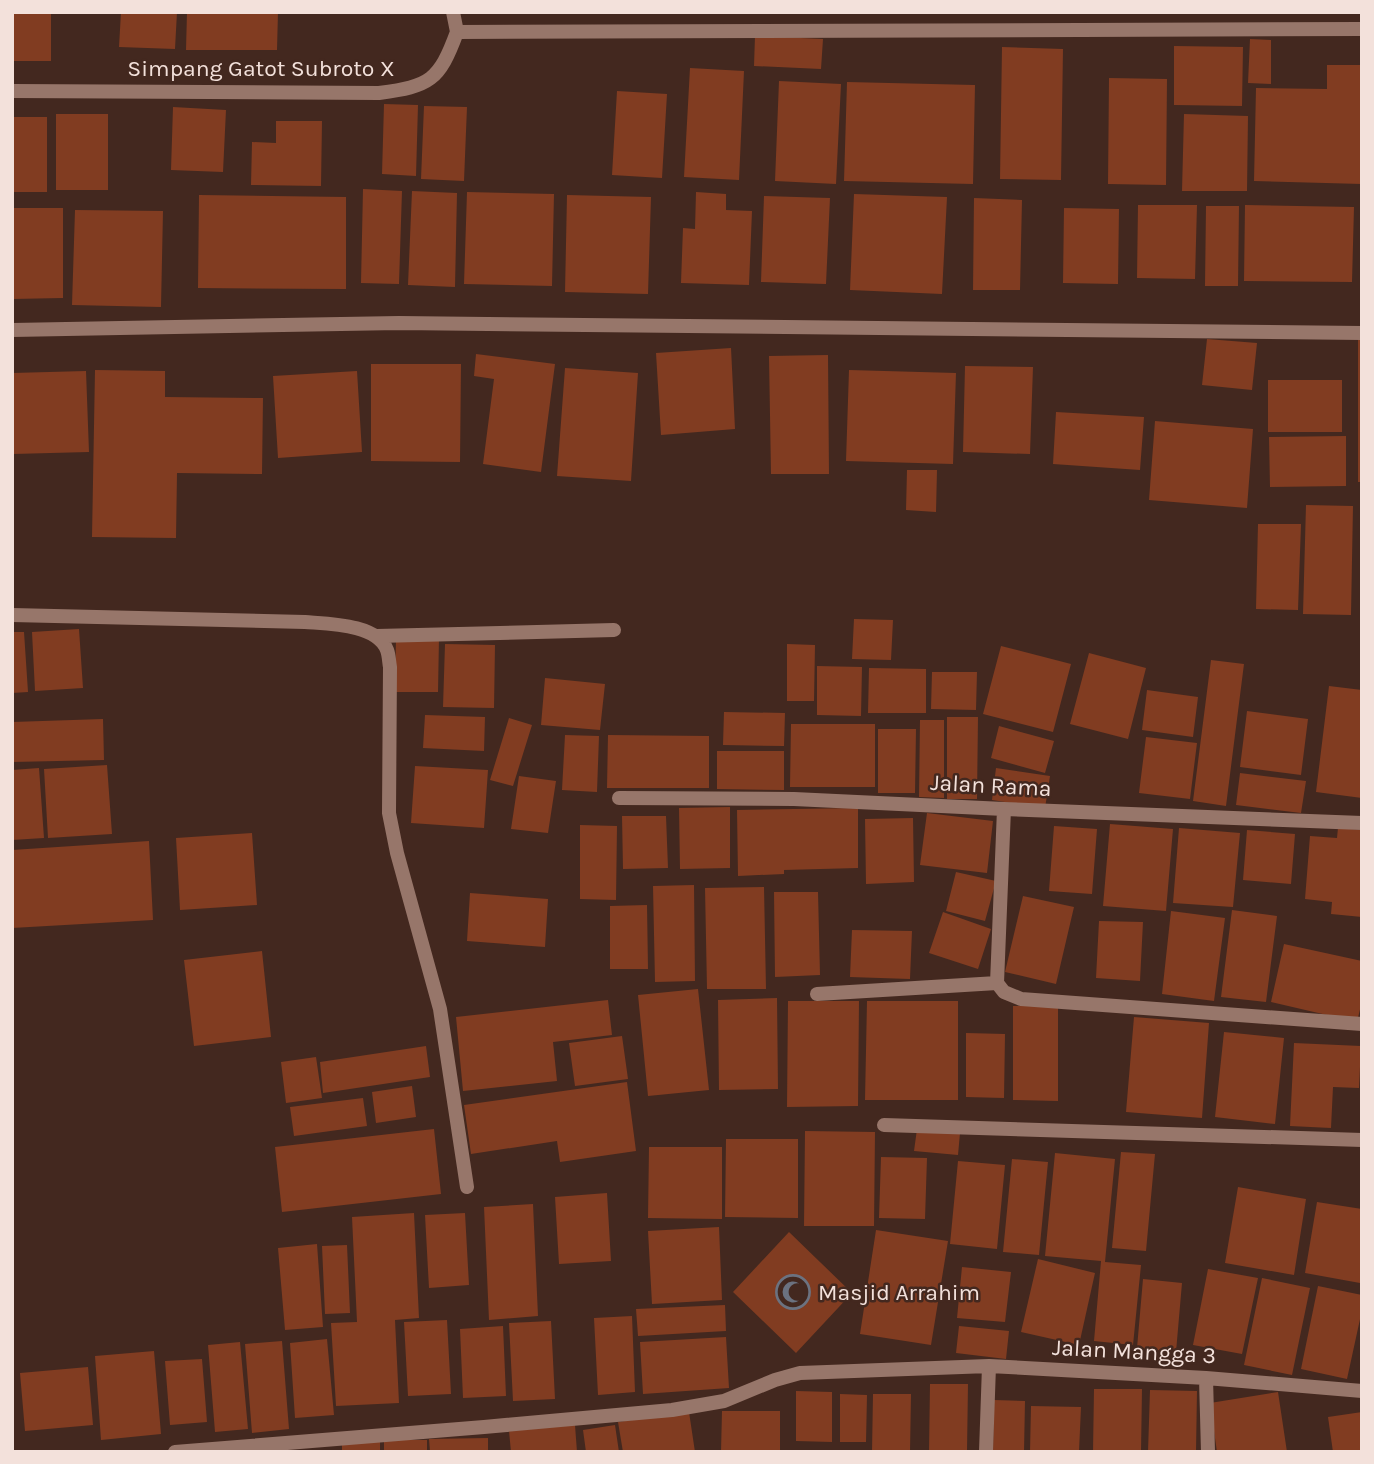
<svg xmlns="http://www.w3.org/2000/svg" width="1374" height="1464" viewBox="0 0 1374 1464" font-family="Karla,sans-serif">
	<rect width="100%" height="100%" fill="#43281f"/>
	<path fill="#813c21" d="M12,12H51V61H12Z
		M121,12H177L175,49L119,47Z
		M187,12H278L277,50H186Z
		M755,36L823,39L821,69L754,66Z
		M1250,39L1271,40V84L1248,83Z
		M1174,46L1243,47L1242,106L1174,105Z
		M1002,47L1063,49L1061,180L1000,179Z
		M1327,65H1362V184L1254,181L1256,88L1327,89Z
		M690,68L744,71L739,180L684,177Z
		M1109,78L1167,79L1166,185L1108,184Z
		M779,81L841,84L836,184L775,181Z
		M847,82L975,85L973,184L844,181Z
		M617,91L667,94L662,178L612,175Z
		M384,104L418,105L416,176L382,174Z
		M424,106L467,107L464,181L421,179Z
		M173,107L226,110L223,172L171,170Z
		M56,114H108V190H56Z
		M1184,114L1248,116L1247,191H1182Z
		M12,117H47V192H12Z
		M276,121H322L321,186L251,185L252,142L276,143Z
		M363,189L402,191L399,284L361,283Z
		M412,191L457,193L455,287L408,285Z
		M467,192L554,194L552,286L464,284Z
		M696,192L726,194V210L752,211L749,285L681,283L683,228L695,229Z
		M854,194L947,197L942,294L850,290Z
		M199,195L346,197V289L198,288Z
		M567,195L651,197L648,294L565,292Z
		M764,196L830,198L826,284L761,282Z
		M974,198L1022,200L1020,290H973Z
		M1138,205H1197L1195,279L1137,278Z
		M1245,205L1354,207L1352,282L1244,281Z
		M1206,206H1239L1238,286H1205Z
		M12,208H63V298L12,299Z
		M1064,208L1119,209L1118,284L1063,283Z
		M75,210L163,211L161,307L72,305Z
		M1207,339L1257,343L1252,390L1202,385Z
		M1358,339H1362V482H1358Z
		M731,348L735,429L661,435L656,353Z
		M476,354L555,364L541,472L483,464L494,379L474,376Z
		M828,355L829,474H771L769,356Z
		M371,364H461L460,462L371,461Z
		M965,366L1033,367L1030,454L963,452Z
		M565,368L638,373L631,481L557,476Z
		M95,370L165,371V397L263,398L262,474L177,473L176,538L92,537Z
		M849,370L956,373L953,464L846,461Z
		M86,371L89,452L13,454L12,373Z
		M357,371L362,452L278,458L273,376Z
		M1268,380H1342V432H1268Z
		M1056,412L1144,417L1140,470L1053,464Z
		M1155,421L1253,429L1247,508L1149,500Z
		M1346,436V486L1270,487L1269,437Z
		M907,470H937L936,512L906,510Z
		M1306,505L1353,506L1351,615L1303,614Z
		M1258,524H1301L1298,610L1256,609Z
		M854,619L893,620L891,660L852,659Z
		M79,629L83,688L35,691L32,632Z
		M12,632H24L28,692L12,693Z
		M396,638H439L438,692H395Z
		M445,644L495,645L494,708L443,707Z
		M787,644L815,645L814,701H787Z
		M1001,646L1071,664L1053,732L983,714Z
		M1089,653L1146,668L1128,739L1070,724Z
		M1211,660L1244,664L1226,806L1193,801Z
		M817,666L862,667L861,716L817,715Z
		M869,668L926,669V713H868Z
		M932,672H977L976,710L931,709Z
		M545,678L605,684L600,730L541,725Z
		M1329,686L1362,690V798L1316,792Z
		M1147,690L1198,697L1193,737L1142,730Z
		M1247,711L1308,719L1301,775L1240,767Z
		M724,712L785,713L784,746L723,745Z
		M425,715L485,717L484,751L423,748Z
		M947,717H978L977,799H947Z
		M509,718L532,725L513,786L490,780Z
		M103,719L104,760L12,762V722Z
		M920,720H944V798L919,797Z
		M791,724H875V787H790Z
		M999,726L1054,741L1045,773L991,758Z
		M878,729H916L915,793H878Z
		M565,735L599,736L597,792L562,790Z
		M608,735L709,736V788H607Z
		M1146,737L1197,743L1190,799L1139,793Z
		M717,751H784V790L717,789Z
		M107,765L112,834L48,838L44,769Z
		M415,766L488,770L484,828L411,823Z
		M39,768L44,838L12,840V770Z
		M996,768L1050,776L1045,808L992,800Z
		M1240,773L1306,781L1301,813L1236,805Z
		M519,776L556,781L548,833L511,829Z
		M730,807V868L680,869L679,808Z
		M858,808V868L784,870V874L738,876L737,810Z
		M927,813L993,821L987,873L920,865Z
		M622,816H666L668,868L623,869Z
		M913,818L914,882L866,884L865,819Z
		M1110,824L1173,829L1166,911L1103,906Z
		M580,825L617,826L616,900L580,899Z
		M1054,826L1097,829L1092,894L1049,891Z
		M1179,828L1240,833L1233,907L1173,903Z
		M1338,828L1362,830V917L1331,914L1332,902L1305,899L1310,836L1337,838Z
		M1247,830L1295,834L1291,884L1243,880Z
		M252,833L257,905L180,910L176,838Z
		M149,841L153,920L12,928V850Z
		M956,872L996,881L985,921L946,911Z
		M694,885L695,981L655,982L653,886Z
		M764,887L766,989H707L705,888Z
		M774,892H818L820,975L775,977Z
		M470,893L548,899L545,947L467,941Z
		M1023,896L1074,907L1056,984L1005,972Z
		M647,905L648,969H610V906Z
		M1232,910L1277,916L1266,1002L1221,997Z
		M1171,911L1225,918L1214,1001L1162,994Z
		M943,912L991,929L978,969L929,953Z
		M1099,921L1143,922L1140,981L1096,978Z
		M852,930L912,931L910,979L850,977Z
		M1284,944L1362,961V1001L1357,1022L1271,1002Z
		M262,951L271,1037L194,1046L184,960Z
		M698,989L709,1090L648,1096L638,995Z
		M777,998L778,1089L719,1090L718,1000Z
		M608,1000L612,1035L553,1042L557,1081L463,1091L456,1017Z
		M788,1001H859L858,1106L787,1107Z
		M867,1001H958V1100H865Z
		M1013,1006H1058V1101L1013,1100Z
		M1134,1017L1209,1023L1202,1118L1126,1112Z
		M1224,1032L1284,1038L1275,1124L1215,1117Z
		M966,1033L1005,1034L1004,1098L966,1097Z
		M622,1036L628,1079L575,1086L569,1043Z
		M1294,1043L1361,1046L1359,1088L1333,1087L1331,1128L1290,1126Z
		M426,1046L430,1077L323,1093L320,1062Z
		M316,1057L322,1098L286,1103L281,1062Z
		M627,1082L636,1151L560,1162L557,1141L471,1154L464,1105Z
		M412,1086L416,1117L376,1123L372,1092Z
		M363,1098L367,1126L294,1136L290,1107Z
		M434,1129L441,1194L282,1212L275,1147Z
		M917,1129L960,1133L958,1155L914,1151Z
		M805,1131L875,1132L874,1226H804Z
		M726,1139H798V1218L725,1217Z
		M649,1147H722V1219L648,1218Z
		M1121,1152L1155,1154L1146,1251L1112,1248Z
		M1055,1153L1115,1159L1105,1262L1141,1265L1133,1345L1094,1341L1101,1261L1045,1256Z
		M881,1157L927,1158L925,1219L879,1218Z
		M1012,1159L1048,1162L1039,1255L1003,1252Z
		M958,1161L1005,1165L997,1249L950,1244Z
		M1238,1187L1306,1199L1294,1275L1225,1263Z
		M607,1193L611,1261L559,1264L555,1197Z
		M1317,1202L1362,1209V1273L1360,1283L1305,1273Z
		M533,1204L538,1316L489,1320L484,1207Z
		M414,1213L419,1318L395,1320L399,1403L336,1406L331,1323L357,1322L352,1217Z
		M465,1213L469,1285L429,1288L425,1215Z
		M719,1227L722,1300L652,1304L648,1231Z
		M876,1230L948,1241L931,1345L860,1334Z
		M789,1232L852,1293L796,1353L733,1292Z
		M317,1244L323,1327L285,1330L278,1248Z
		M347,1245L350,1313L325,1314L322,1246Z
		M1038,1259L1095,1273L1079,1345L1021,1332Z
		M962,1267L1011,1272L1005,1322L957,1318Z
		M1208,1269L1258,1278L1242,1354L1193,1345Z
		M1262,1278L1310,1288L1292,1375L1244,1365Z
		M1143,1279L1182,1283L1176,1352L1137,1348Z
		M1318,1286L1362,1295V1310L1347,1379L1301,1369Z
		M725,1305L726,1331L638,1336L636,1309Z
		M632,1316L635,1392L598,1395L594,1318Z
		M447,1320L451,1394L408,1396L404,1322Z
		M551,1321L555,1399L513,1401L509,1323Z
		M503,1326L506,1396L463,1398L460,1329Z
		M959,1326L1009,1331L1006,1359L956,1353Z
		M726,1337L729,1388L643,1394L640,1342Z
		M327,1339L334,1415L295,1418L290,1343Z
		M282,1341L289,1429L252,1433L245,1344Z
		M240,1342L248,1429L215,1432L208,1345Z
		M154,1351L161,1434L101,1440L95,1356Z
		M202,1359L207,1422L170,1425L165,1361Z
		M88,1367L93,1425L25,1431L20,1373Z
		M930,1384H968L967,1452H929Z
		M1094,1389H1142L1141,1452H1093Z
		M1150,1390L1197,1391L1196,1452H1148Z
		M796,1391L832,1392V1442L796,1441Z
		M1278,1392L1287,1452H1217L1210,1403Z
		M840,1394L867,1395L866,1442H840Z
		M873,1394H911L910,1452H872Z
		M994,1400L1025,1401L1024,1452H993Z
		M1031,1406L1081,1407L1079,1452H1030Z
		M722,1411H780V1452H721Z
		M689,1412L695,1452H623L618,1422Z
		M1362,1412V1452H1333L1328,1417Z
		M575,1425L577,1452H511L509,1431Z
		M615,1425L619,1452H586L583,1430Z
		M488,1438V1452H430L429,1439Z
		M384,1440H427V1452H384Z
		M342,1441H380V1452H342Z"/>
	<g fill="none" stroke-linecap="round" stroke-linejoin="round">
		<path stroke="#97766a" stroke-width="14" d="M453,12L457,32
			M12,91L379,93C430,86 439,81 457,32L1362,29
			M12,330L399,323L1362,333
			M12,615L305,622C329,624 377,624 387,650C389,655 389,662 390,667L389,813L397,853L440,1009L467,1187
			M377,636L614,630
			M619,798L794,799L1004,809L1362,823
			M1004,809L997,983L1004,992L1021,999L1362,1024
			M817,994L997,983
			M884,1125L1362,1140
			M1206,1378L1208,1452
			M175,1452L484,1427L672,1410L724,1401L775,1380L800,1373L989,1366
			M986,1452L989,1366L1206,1378L1362,1391"/>
	</g>
	<defs>
		<g id="mosque-ring" transform="scale(1.75)"><circle r="9.5" fill="#43281f" stroke="#6b7280" stroke-width="1.5"/><path d="M3.5-4.9A6 6 0 1 0 3.5 4.9A5 5 0 1 1 3.5-4.9Z" fill="#6b7280"/></g>
	</defs>
	<g fill-rule="evenodd">
		<use href="#mosque-ring" x="793" y="1292"/>
	</g>
	<g text-anchor="middle" stroke-width="5" stroke-linejoin="round" paint-order="stroke">
		<g font-size="23" fill="#f3e1db" stroke="#43281f">
			<text x="261" y="76">Simpang Gatot Subroto X</text>
			<text transform="translate(991 785) rotate(3)" y="8">Jalan Rama</text>
			<text transform="translate(1134 1351) rotate(3)" y="8">Jalan Mangga 3</text>
		</g>
		<g font-size="23" fill="#f3e1db" stroke="#43281f" text-anchor="start">
			<text x="818" y="1300">Masjid Arrahim</text>
		</g>
	</g>
	<rect width="1374" height="1464" fill="none" stroke="#f3e1db" stroke-width="28"/>
</svg>
